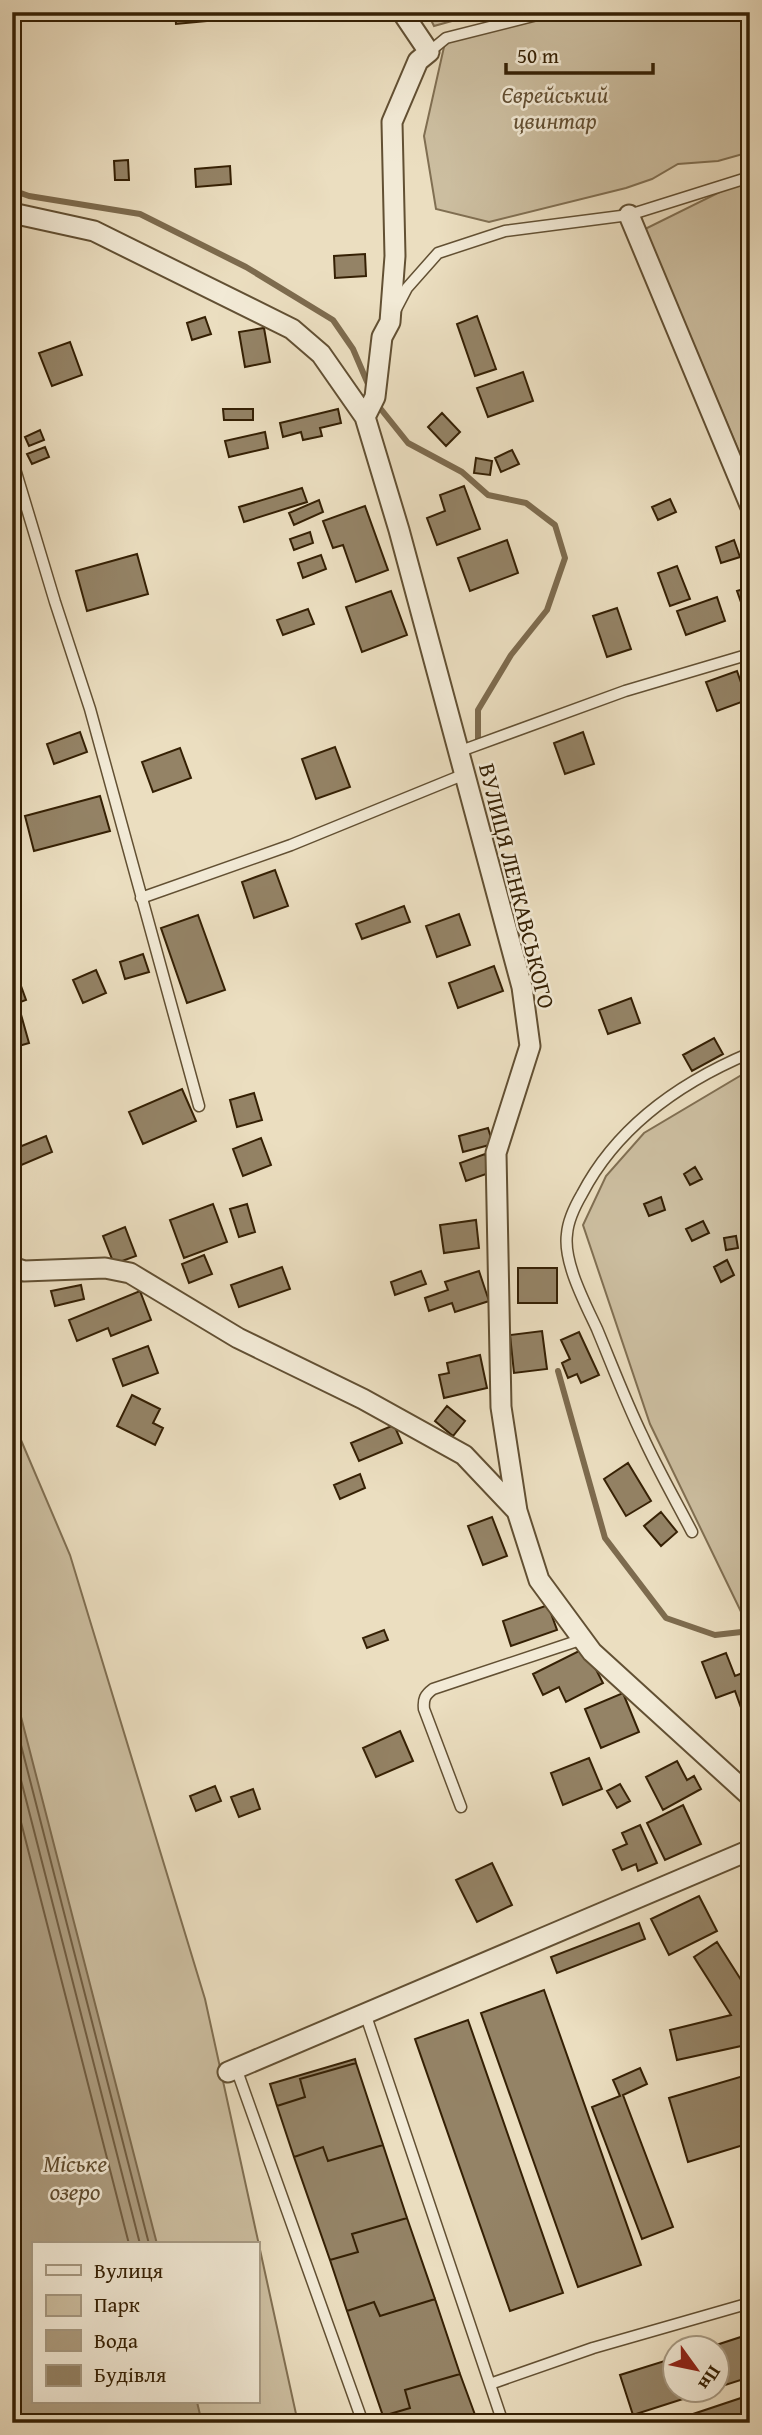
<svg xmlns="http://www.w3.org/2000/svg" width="762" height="2435" viewBox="0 0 762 2435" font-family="'Gentium Book Plus',serif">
	<rect width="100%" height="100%" fill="#ebdec0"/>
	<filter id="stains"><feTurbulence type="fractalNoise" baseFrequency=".00286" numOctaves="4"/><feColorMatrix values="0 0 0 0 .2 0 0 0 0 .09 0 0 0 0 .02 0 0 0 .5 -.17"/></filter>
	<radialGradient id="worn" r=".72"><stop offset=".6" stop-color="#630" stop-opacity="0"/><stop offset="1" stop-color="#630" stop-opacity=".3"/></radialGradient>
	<path fill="#ccbea0" stroke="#806f52" stroke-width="2" fill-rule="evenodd" d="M427,12H484L434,26Z
		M549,12H750V152L718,161L678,164L652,179L626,188L489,222L436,209L424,136L446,38Z
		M750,177V478L645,229Z
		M750,1070V1621L746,1622L650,1424L583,1225L606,1176L644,1133Z
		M12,1419L70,1555L205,1999L298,2423H12ZM33,2244H257V2402H33Z"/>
	<path fill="#ad9d80" stroke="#7d6b4e" stroke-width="2" d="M12,1682L157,2244H33V2402H197L202,2423H12Z"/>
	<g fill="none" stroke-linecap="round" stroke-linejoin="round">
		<path stroke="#715e42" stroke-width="2" d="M12,1710L149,2244
			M12,1745L140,2244
			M12,1787L129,2244"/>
		<path stroke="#7d6b4e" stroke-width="6" d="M12,190L29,196L140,214L246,267L333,320L353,349L368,384
			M380,408L408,443L462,472L488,495L526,503L555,525L565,558L547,610L511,655L478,710V740
			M558,1371L605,1538L666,1618L715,1635L750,1631"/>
	</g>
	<path fill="#948366" stroke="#352004" stroke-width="2" d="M175,12H205L206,21L176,24Z
		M128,160L129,180H115L114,161Z
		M230,166L231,184L196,187L195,169Z
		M365,254L366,276L335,278L334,256Z
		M477,316L496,369L475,376L457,324Z
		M205,317L211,334L192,340L187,323Z
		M264,328L270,362L245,367L239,332Z
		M70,342L82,375L52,386L39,353Z
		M523,372L533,401L488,417L477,388Z
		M223,409H253V420H224Z
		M338,409L341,423L320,428L322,436L303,440L301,432L283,437L280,423Z
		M442,413L460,432L446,446L428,427Z
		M40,430L44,440L29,446L25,437Z
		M265,432L268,448L229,457L225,441Z
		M45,447L49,457L32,464L27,454Z
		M512,450L519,464L501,472L495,458Z
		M476,458L492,461L490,475L474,473Z
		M464,486L480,529L437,545L427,518L445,511L440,495Z
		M302,488L307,502L244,522L239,507Z
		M670,499L676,512L658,520L652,507Z
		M319,500L323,512L294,525L289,513Z
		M365,506L388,570L356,582L343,545L333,548L323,521Z
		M310,532L313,543L294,550L290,539Z
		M507,540L518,573L470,591L458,558Z
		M734,540L740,557L721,563L716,547Z
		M137,554L148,594L87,611L76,571Z
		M321,555L326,569L303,578L298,563Z
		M677,566L690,599L670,606L658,573Z
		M750,587V624L749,625L737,591Z
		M391,591L407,635L362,652L346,607Z
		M717,597L725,621L686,635L677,611Z
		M617,608L631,649L607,657L593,616Z
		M308,609L314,624L283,635L277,620Z
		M737,671L747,700L717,711L706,682Z
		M80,732L87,752L54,764L47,744Z
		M583,732L594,764L565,774L554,743Z
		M335,747L350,787L316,799L302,759Z
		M180,748L191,778L153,792L142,762Z
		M100,796L110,831L34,851L25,816Z
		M275,870L288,906L254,918L242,882Z
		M404,906L410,922L362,939L356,924Z
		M459,914L470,945L437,957L426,926Z
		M198,915L225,990L187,1003L161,928Z
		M143,954L149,972L125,979L120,962Z
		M494,966L503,991L458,1008L449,983Z
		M96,970L106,993L83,1003L73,980Z
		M21,986L26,1000L12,1005V989Z
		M631,998L640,1023L608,1034L599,1010Z
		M20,1011L29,1043L12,1048V1014Z
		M714,1038L723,1054L692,1071L683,1055Z
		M182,1089L196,1121L143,1144L129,1112Z
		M254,1093L262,1120L237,1127L230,1100Z
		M488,1128L493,1144L463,1152L459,1136Z
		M46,1136L52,1152L12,1169V1150Z
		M261,1138L271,1165L243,1176L233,1149Z
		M485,1154L492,1172L466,1181L460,1163Z
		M695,1167L702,1179L690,1185L684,1174Z
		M661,1197L665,1210L649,1216L644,1204Z
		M213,1204L227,1242L184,1258L170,1220Z
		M247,1204L255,1232L239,1237L230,1209Z
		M476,1220L479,1248L444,1253L440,1225Z
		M703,1221L709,1233L692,1241L686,1229Z
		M125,1227L136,1256L114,1264L103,1236Z
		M736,1236L738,1248L726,1250L724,1238Z
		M204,1255L212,1274L189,1283L182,1264Z
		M727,1260L734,1275L721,1282L714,1267Z
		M282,1267L290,1289L239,1307L231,1285Z
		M518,1268H557V1303H518Z
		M421,1271L426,1284L395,1295L391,1282Z
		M479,1271L489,1301L455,1312L452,1303L429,1311L425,1298L448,1290L445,1282Z
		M81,1285L84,1299L55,1306L51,1291Z
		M140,1291L151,1320L111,1336L108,1328L77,1341L69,1320Z
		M542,1331L547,1369L514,1373L510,1335Z
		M579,1332L599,1375L581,1383L577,1374L568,1378L562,1363L570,1359L561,1340Z
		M148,1346L158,1373L123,1386L113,1359Z
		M480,1355L487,1388L444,1398L439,1375L449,1373L447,1363Z
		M132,1395L160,1409L153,1423L163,1428L155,1445L117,1426Z
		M447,1406L465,1421L453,1436L435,1421Z
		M394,1425L402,1443L359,1461L351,1443Z
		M628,1463L651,1501L626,1516L604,1479Z
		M360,1474L365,1488L340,1499L334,1485Z
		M661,1512L677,1532L661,1546L644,1526Z
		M492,1517L507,1556L483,1565L468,1526Z
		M548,1605L557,1630L511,1646L503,1621Z
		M384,1630L388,1640L367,1648L363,1638Z
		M585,1648L603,1683L566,1702L559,1687L543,1695L533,1674Z
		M726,1653L735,1676L750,1670V1714L744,1716L735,1691L716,1698L702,1662Z
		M623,1693L639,1732L601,1748L585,1709Z
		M400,1731L413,1761L376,1777L363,1748Z
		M589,1758L602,1789L563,1805L551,1773Z
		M677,1761L687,1780L694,1776L701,1789L663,1810L646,1777Z
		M620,1784L630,1801L617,1808L607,1791Z
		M215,1786L221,1801L196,1811L190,1796Z
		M253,1789L260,1809L239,1817L231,1797Z
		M683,1805L701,1844L665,1860L647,1823Z
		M640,1825L657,1863L638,1871L636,1864L622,1870L613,1850L627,1844L622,1833Z
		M492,1863L512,1905L477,1922L456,1880Z
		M699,1896L717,1931L669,1955L651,1919Z
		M639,1923L645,1939L557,1973L551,1957Z
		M717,1942L750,1994V2055L746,2045L677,2060L670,2030L731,2015L694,1957Z
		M544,1990L641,2265L578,2287L481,2013Z
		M468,2020L563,2293L510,2311L415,2039Z
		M355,2059L356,2063L300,2079L305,2097L277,2106L270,2084Z
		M356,2063L383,2145L328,2161L323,2147L294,2157L277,2106L305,2097L300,2079Z
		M640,2068L647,2084L623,2095L673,2227L642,2239L592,2107L620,2096L613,2080Z
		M750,2074V2143L688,2162L669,2098Z
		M383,2145L407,2218L352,2234L358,2252L330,2260L294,2157L323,2147L328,2161Z
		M407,2218L435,2299L380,2316L374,2302L347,2311L330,2260L358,2252L352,2234Z
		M435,2299L460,2374L405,2390L410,2408L383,2416L347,2311L374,2302L380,2316Z
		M750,2334V2377L716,2388V2348H707Z
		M674,2358V2390H711L633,2415L620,2375Z
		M460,2374L478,2423H385L383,2416L410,2408L405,2390Z
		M750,2395V2417L733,2423H666Z"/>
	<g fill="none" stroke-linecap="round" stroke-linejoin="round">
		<g stroke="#625033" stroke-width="13">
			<path id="service" d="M429,52L446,38L549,12
				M396,309L407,288L438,253L505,231L629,215L750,177
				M12,459L55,602L90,709L199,1106
				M458,752L625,691L750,654
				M141,898L291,845L465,774
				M692,1532C676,1501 658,1470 643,1437C626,1402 612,1365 597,1329C585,1303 563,1262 567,1234C568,1220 575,1206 582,1194C617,1127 681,1082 750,1053
				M461,1807L424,1709C423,1699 425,1695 433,1689L583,1639
				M365,2013L503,2423
				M236,2068L363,2423
				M490,2384L593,2348L750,2303"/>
		</g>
		<g stroke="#625033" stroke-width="23">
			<path id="minor" d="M12,213L94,231L292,329L321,354L365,417L399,530L522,987L530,1046L496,1153L501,1407L517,1511L539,1580L592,1652L750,1796
				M629,215L750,505
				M365,417L375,397L382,337L390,322L395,256L392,122L418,61L429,52L402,12
				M12,1267L24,1271L105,1268L130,1273L238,1338L363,1399L464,1455L517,1511
				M228,2072L750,1850"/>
		</g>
		<use href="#service" stroke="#f2ead6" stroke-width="10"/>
		<use href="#minor" stroke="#f2ead6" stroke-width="19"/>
	</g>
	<g text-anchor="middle" stroke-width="5" stroke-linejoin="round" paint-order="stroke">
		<g font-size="23" font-style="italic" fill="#624f33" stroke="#f2ead6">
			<text x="555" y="103">Єврейський<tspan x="555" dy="26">цвинтар</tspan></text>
		</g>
		<g font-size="23" fill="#352004" stroke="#f2ead6">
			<text transform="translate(517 886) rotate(76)" y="8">ВУЛИЦЯ ЛЕНКАВСЬКОГО</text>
		</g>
		<g font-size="24" font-style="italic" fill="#5f4c2f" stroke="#f2ead6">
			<text x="75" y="2172">Міське<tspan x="75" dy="28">озеро</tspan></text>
		</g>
	</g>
	<rect width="762" height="2435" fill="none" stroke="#ebdec0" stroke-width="42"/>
	<rect x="14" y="14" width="734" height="2407" fill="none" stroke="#352004" stroke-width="3.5"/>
	<rect x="21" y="21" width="720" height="2393" fill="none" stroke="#352004" stroke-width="2"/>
	<rect x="32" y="2242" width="228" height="161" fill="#f2ead6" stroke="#a69982" stroke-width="2"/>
	<rect x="46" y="2265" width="35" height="10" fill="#f2ead6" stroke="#a69982" stroke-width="2"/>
	<text x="94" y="2278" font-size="21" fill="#352004">Вулиця</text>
	<rect x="46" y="2295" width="35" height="21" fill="#ccbea0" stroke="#a69982" stroke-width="2"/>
	<text x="94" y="2312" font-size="21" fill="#352004">Парк</text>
	<rect x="46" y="2330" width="35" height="21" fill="#ad9d80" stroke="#a69982" stroke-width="2"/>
	<text x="94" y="2348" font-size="21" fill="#352004">Вода</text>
	<rect x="46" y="2365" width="35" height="21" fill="#948366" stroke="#a69982" stroke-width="2"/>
	<text x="94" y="2382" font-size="21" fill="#352004">Будівля</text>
	<g transform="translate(696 2369) rotate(123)"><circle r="33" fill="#f2ead6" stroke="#a69982" stroke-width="2"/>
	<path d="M0-5L12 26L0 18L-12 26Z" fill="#8f2418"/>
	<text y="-10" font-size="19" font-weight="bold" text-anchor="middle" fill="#352004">Пн</text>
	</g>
	<path d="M506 63v10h147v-10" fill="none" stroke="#352004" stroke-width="3.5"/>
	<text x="517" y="63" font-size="21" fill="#352004" stroke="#f2ead6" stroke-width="5" paint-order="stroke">50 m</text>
	<rect width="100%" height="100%" filter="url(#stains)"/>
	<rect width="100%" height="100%" fill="url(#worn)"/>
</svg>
